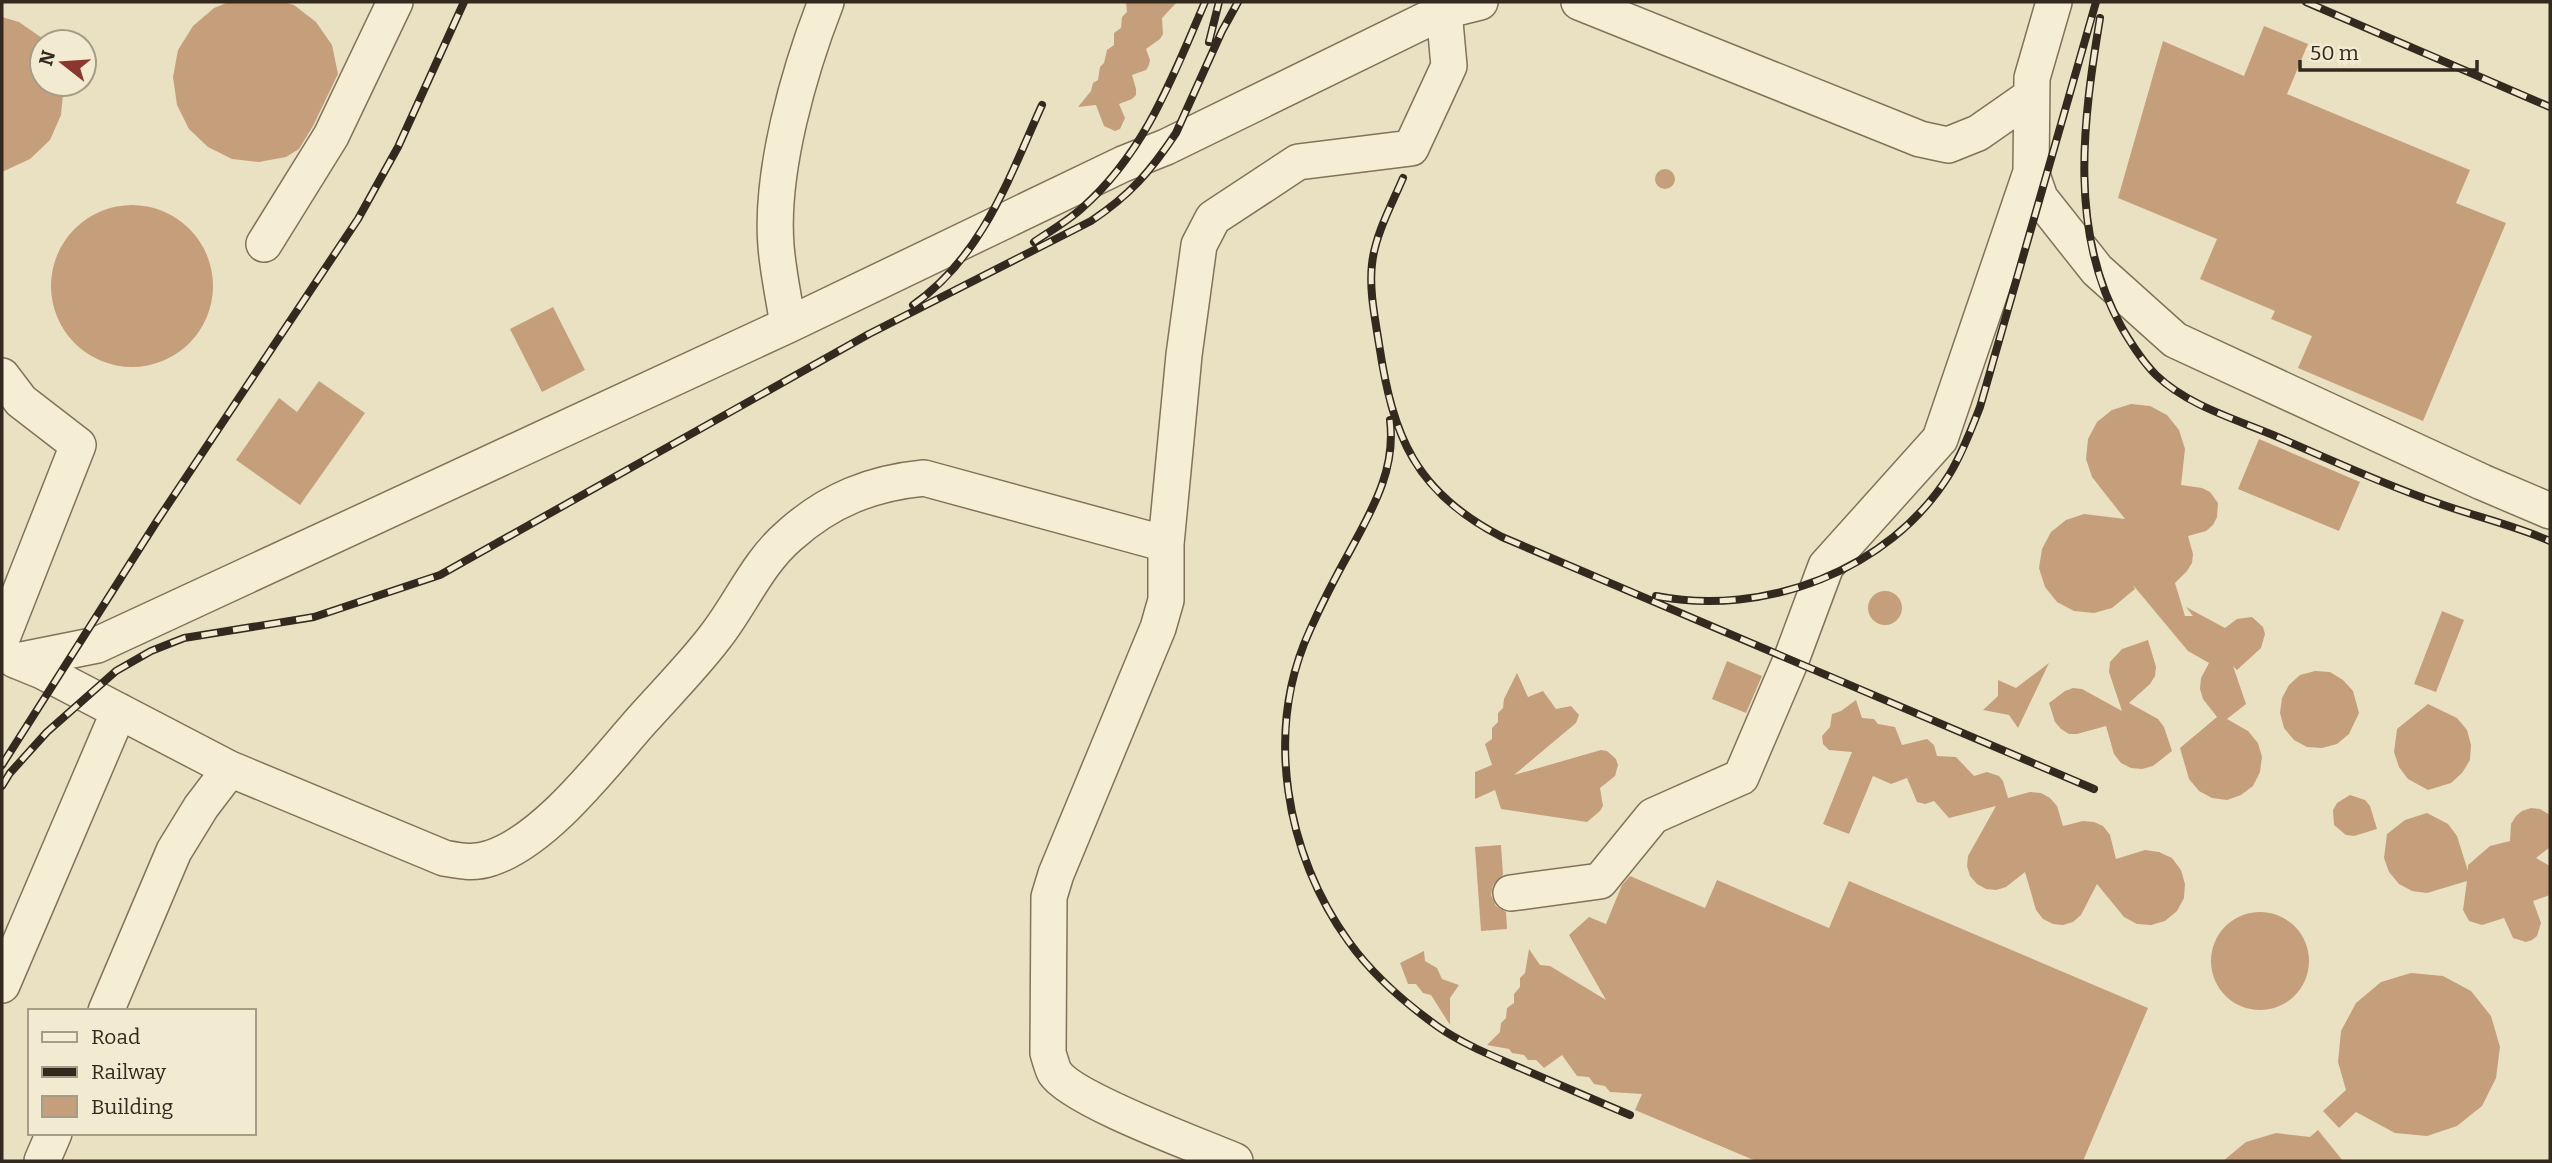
<svg xmlns="http://www.w3.org/2000/svg" width="2552" height="1163" viewBox="0 0 2552 1163" font-family="Bitter,serif">
	<rect width="100%" height="100%" fill="#eae1c2"/>
	<path fill="#c59f7b" d="M229,2H283L294,5L316,22L332,45L338,74L313,126L299,149L286,157L259,162L232,159L208,147L189,129L177,105L173,77L178,50L193,26L214,8Z
		M1126,2H1177L1162,18L1163,34L1160,39L1146,49L1150,60L1149,65L1146,70L1132,75L1136,89V95L1132,99L1119,104L1125,118L1120,129L1115,131L1104,126L1096,105L1078,107L1091,91L1093,83L1098,80L1100,67L1104,63L1107,50L1114,45V33L1121,28L1122,17L1127,12Z
		M2,17L19,22L42,38V84H64L61,115L50,140L30,159L2,172Z
		M2264,26L2308,44L2287,94L2470,170L2456,203L2506,223L2423,421L2298,368L2312,336L2271,319L2275,311L2200,279L2217,239L2118,198L2163,41L2244,76Z
		M1655 179a10 10 0 1 1 20 0a10 10 0 1 1-20 0Z
		M51 286a81 81 0 1 1 162 0a81 81 0 1 1-162 0Z
		M553,307L585,370L542,392L510,329Z
		M319,381L365,413L300,505L236,460L279,398L297,412Z
		M2131,404L2150,406L2167,415L2179,430L2185,449L2181,485L2202,488L2210,492L2218,503L2217,517L2213,525L2206,531L2188,536L2193,554L2192,563L2187,571L2175,583L2185,616H2193L2186,607L2225,628L2237,619L2252,617L2263,627L2265,634L2261,648L2237,670L2233,666L2246,704L2227,719L2248,731L2258,743L2262,757L2260,772L2253,786L2241,795L2227,800L2212,798L2199,791L2189,779L2180,748L2217,717L2203,699L2200,689L2201,678L2209,663L2188,651L2133,585L2135,589L2112,608L2094,613L2074,611L2057,602L2045,587L2039,568L2042,549L2051,532L2066,520L2084,514L2125,519L2092,477L2086,459L2088,439L2097,422L2112,410Z
		M2259,439L2360,482L2339,531L2238,489Z
		M1868 608a17 17 0 1 1 34 0a17 17 0 1 1-34 0Z
		M2442,611L2464,620L2436,692L2414,684Z
		M2148,640L2156,667L2155,676L2150,684L2129,703L2158,719L2164,727L2172,751L2153,766L2142,769L2131,768L2121,763L2114,754L2106,726L2077,734H2069L2061,729L2055,722L2049,703L2065,691L2073,688L2082,689L2122,711L2109,672L2110,662L2122,649Z
		M1727,661L1762,676L1746,713L1712,699Z
		M2049,663L2018,728L2009,715L1983,710L1998,696V680L2016,688Z
		M2315,671L2330,672L2343,680L2353,691L2359,713L2349,734L2337,744L2322,748L2307,747L2294,740L2284,728L2280,713L2282,698L2289,685L2300,675Z
		M1517,673L1528,697L1543,691L1556,709L1571,706L1579,715L1576,723L1514,775L1601,750L1607,751L1616,759L1618,765L1615,776L1600,788L1603,806L1600,811L1587,822L1501,809L1495,790L1475,799V772L1492,765L1485,744L1492,739V728L1498,722V713L1503,708L1504,699Z
		M1856,700L1862,718L1874,719L1878,724L1895,727L1902,745L1927,739L1934,745L1937,756L1956,757L1974,776L1987,772L1999,776L2003,781L2008,798L2030,792L2041,793L2050,798L2057,806L2063,826L2083,821L2094,822L2103,826L2110,835L2116,859L2145,850L2159,852L2172,858L2181,870L2185,884L2184,898L2177,911L2165,921L2151,925L2137,924L2124,917L2097,884L2081,915L2073,922L2063,925L2053,924L2043,919L2036,910L2025,872L2006,887L1996,890L1986,889L1977,884L1970,876L1967,866L1968,856L1996,806L1949,818L1934,801L1925,804L1917,802L1907,778L1891,784L1873,776L1849,834L1823,824L1852,752L1829,750L1823,744L1822,736L1830,727L1832,714L1841,711Z
		M2428,704L2457,718L2467,730L2471,745L2470,760L2462,773L2451,783L2428,790L2408,779L2399,767L2394,752L2397,729Z
		M2350,795L2365,800L2370,806L2377,829L2354,836L2346,835L2334,825L2333,810L2337,803Z
		M2531,808L2540,809L2550,815V847L2536,858L2550,866V895L2533,901L2541,923L2537,936L2532,940L2526,942L2513,938L2504,918L2482,925L2469,921L2463,910L2467,881L2427,893L2412,891L2399,884L2389,872L2384,858L2387,834L2405,820L2427,813L2448,824L2457,836L2468,871V865L2490,846L2510,841L2511,824L2516,816L2522,811Z
		M1501,845L1503,875L1493,885L1491,895L1496,906L1506,912L1507,929L1481,931L1475,847Z
		M1630,876L1705,908L1717,880L1829,928L1849,881L2148,1008L2083,1161H1756L1635,1110L1642,1094L1610,1092L1605,1086L1594,1084L1589,1077L1577,1076L1562,1055L1544,1068L1536,1060H1528L1524,1055L1512,1053L1509,1049L1487,1045L1500,1032L1501,1023L1506,1018L1507,1008L1514,1003V994L1520,987V978L1525,973L1529,949L1540,965L1550,966L1606,1000L1569,935L1589,917L1606,924L1622,885Z
		M2211 961a49 49 0 1 1 98 0a49 49 0 1 1-98 0Z
		M1424,951L1425,961L1437,968L1442,979L1459,985L1450,998V1025L1431,995L1423,993L1416,984H1408L1400,963Z
		M2411,973L2443,976L2471,991L2491,1016L2500,1047L2496,1078L2482,1106L2457,1126L2427,1136L2395,1133L2356,1112L2339,1128L2323,1111L2346,1090L2338,1062L2341,1031L2356,1003L2381,982Z
		M2318,1130L2343,1161H2223L2246,1142L2276,1133L2310,1137Z"/>
	<g fill="none" stroke-linecap="round" stroke-linejoin="round">
		<g stroke="#82725b" stroke-width="38">
			<path id="minor" d="M1579,2L1920,139L1948,145L1978,133L2031,96
				M2031,172L2040,198L2097,270L2175,340L2482,482L2550,511
				M264,244L331,136L395,2
				M788,325C784,299 778,272 776,246C770,172 799,71 826,2
				M2,376L21,401L78,445L2,638
				M15,660L42,671L230,769L444,858C460,861 474,864 491,858C546,840 603,764 642,720C666,693 693,666 715,637C741,604 757,563 790,535C829,500 872,483 924,478L1166,544
				M17,661L97,645L788,325L1123,164L1166,147L1444,11L1480,2
				M1511,893L1600,881L1653,816L1741,777L1791,660L1826,566L1940,439L2031,172L2032,78L2054,2
				M2,985L119,711
				M106,1011L174,851L201,807L230,769
				M42,1161L54,1133
				M1235,1161C1200,1146 1073,1100 1055,1073C1052,1068 1050,1059 1048,1053L1049,897L1056,874L1158,628L1166,600V544L1184,355L1199,245L1213,218L1298,162L1411,148L1449,66L1444,11"/>
		</g>
		<use href="#minor" stroke="#f5eed4" stroke-width="35"/>
		<g stroke="#33291e" stroke-width="8">
			<path id="rail" d="M2306,2L2550,107
				M2100,18C2083,122 2068,232 2122,328C2132,345 2142,361 2156,375C2187,405 2235,419 2273,435C2327,458 2380,483 2435,502C2473,516 2513,525 2550,541
				M1209,42L1219,2
				M1403,178C1392,204 1375,235 1372,264C1369,290 1375,318 1379,344C1393,437 1415,492 1502,537L2094,789
				M1034,242C1050,231 1068,221 1082,208C1145,153 1173,76 1205,2
				M913,305C982,257 1009,178 1042,105
				M1390,420C1396,469 1373,508 1351,549C1336,576 1322,603 1310,630C1264,730 1285,854 1349,942C1372,974 1405,1003 1437,1026C1461,1043 1490,1055 1518,1067C1555,1083 1592,1099 1630,1115
				M1656,596C1764,617 1889,571 1949,475C1962,454 1971,430 1980,407L2096,2
				M2,765L157,521L358,219L398,147L464,2
				M2,786L10,773L47,732L116,671L151,651L184,638L314,617L440,575L869,334L1091,221C1130,195 1150,172 1176,133L1222,31L1238,2"/>
		</g>
		<use href="#rail" stroke="#f2ebd1" stroke-width="5" stroke-dasharray="16" stroke-linecap="butt"/>
	</g>
	<rect width="2552" height="1163" fill="none" stroke="#33291e" stroke-width="7"/>
	<rect x="28" y="1009" width="228" height="126" fill="#f2ebd1" stroke="#a69d89" stroke-width="2"/>
	<rect x="42" y="1032" width="35" height="10" fill="#f5eed4" stroke="#a69d89" stroke-width="2"/>
	<text x="91" y="1044" font-size="21" fill="#33291e">Road</text>
	<rect x="42" y="1067" width="35" height="10" fill="#33291e" stroke="#a69d89" stroke-width="2"/>
	<text x="91" y="1079" font-size="21" fill="#33291e">Railway</text>
	<rect x="42" y="1096" width="35" height="21" fill="#c59f7b" stroke="#a69d89" stroke-width="2"/>
	<text x="91" y="1114" font-size="21" fill="#33291e">Building</text>
	<g transform="translate(63 63) rotate(287)"><circle r="33" fill="#f2ebd1" stroke="#a69d89" stroke-width="2"/>
	<path d="M0-5L12 26L0 18L-12 26Z" fill="#8c3630"/>
	<text y="-10" font-size="19" font-weight="bold" text-anchor="middle" fill="#33291e">N</text>
	</g>
	<path d="M2300 60v10h177v-10" fill="none" stroke="#33291e" stroke-width="3.5"/>
	<text x="2310" y="60" font-size="21" fill="#33291e" stroke="#f2ebd1" stroke-width="5" paint-order="stroke">50 m</text>
</svg>
